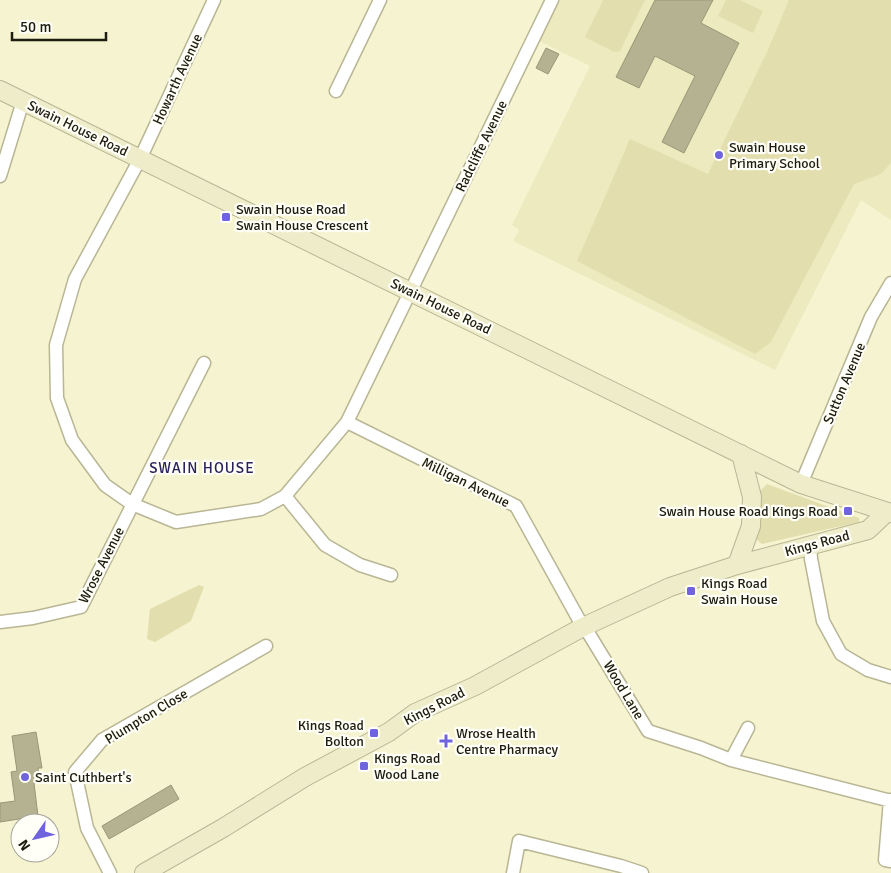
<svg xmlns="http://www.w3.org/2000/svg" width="891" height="873" viewBox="0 0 891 873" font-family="Signika,sans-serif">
	<rect width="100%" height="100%" fill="#f6f3d0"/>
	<path fill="#edeabf" d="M559,0H891V220L861,200L775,370L513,241L519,230L512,225L590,66L539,41Z"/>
	<path fill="#e3dead" d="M603,0H645L620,51L614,52L585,37Z
		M726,0H740L763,11L753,33L718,16Z
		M789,0H891V163L881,174L854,184L771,342L755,354L577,261L630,139L708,174L767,52Z
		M767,484L859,518V522L762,544L755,538L761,514L760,491Z
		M199,585L204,587L191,621L155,642L147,639L150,609Z"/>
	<path fill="#b5b291" stroke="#999776" d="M655,0H713L701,23L739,43L684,153L662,142L695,76L655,56L639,88L616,77Z
		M546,48L559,54L548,74L536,68Z
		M36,732L42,768H38L40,783H34L38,816L0,822V803L15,801L11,772L17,771L12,736Z
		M171,785L179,799L109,839L102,826Z"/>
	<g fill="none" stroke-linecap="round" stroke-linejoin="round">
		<g stroke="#b8b694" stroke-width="15">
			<path id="street" d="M214,0L140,159L75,279L56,345L57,398L72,440L105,485L132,504L176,522L261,509L285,496L347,422L552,0
				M336,91L380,0
				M0,176L23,101
				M347,422L516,506L583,627L589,634L648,731L701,748L731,760L891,801
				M801,484L871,317L891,283
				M285,496L325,545L360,565L391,575
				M810,544L811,559L823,621L841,654L868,670L891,677
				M0,622L33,618L81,607L204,363
				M731,760L748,728
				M890,800L885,860L891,861
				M110,873L87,828L75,772L102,740L266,646
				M513,873L519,841L621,866L642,873"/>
		</g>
		<g stroke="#b8b694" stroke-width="20">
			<path id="secondary" d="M0,90L801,484L891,513
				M737,565L751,526L752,497L741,454
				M144,873L223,828L305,777L389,732L415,713L475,686L583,627L670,587L737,565L868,530L887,512"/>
		</g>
		<use href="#street" stroke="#fff" stroke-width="12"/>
		<use href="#secondary" stroke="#efecca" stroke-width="18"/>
	</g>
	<g fill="#7064de" stroke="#fffff8" stroke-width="2">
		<circle cx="719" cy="155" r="5"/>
		<rect x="221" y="212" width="10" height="10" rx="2.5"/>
		<rect x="843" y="506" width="10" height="10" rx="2.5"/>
		<rect x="686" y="586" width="10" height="10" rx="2.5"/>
		<rect x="369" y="728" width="10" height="10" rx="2.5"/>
		<path d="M443.5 733.5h5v5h5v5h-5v5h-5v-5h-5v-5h5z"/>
		<rect x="359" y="761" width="10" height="10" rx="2.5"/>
		<circle cx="25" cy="777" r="5"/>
	</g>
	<g text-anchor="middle" stroke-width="4.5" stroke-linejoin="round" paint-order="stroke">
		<g font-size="14" fill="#1d1c0f" stroke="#fffff8">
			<text transform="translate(177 79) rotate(-65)" y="5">Howarth Avenue</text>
			<text transform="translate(78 128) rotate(26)" y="5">Swain House Road</text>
			<text transform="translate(481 146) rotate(-64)" y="5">Radcliffe Avenue</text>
			<text transform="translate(441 306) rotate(26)" y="5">Swain House Road</text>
			<text transform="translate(844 383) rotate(-67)" y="5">Sutton Avenue</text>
			<text transform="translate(466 482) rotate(26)" y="5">Milligan Avenue</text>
			<text transform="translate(817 543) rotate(-15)" y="5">Kings Road</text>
			<text transform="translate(101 565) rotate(-63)" y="5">Wrose Avenue</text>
			<text transform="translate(624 690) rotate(59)" y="5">Wood Lane</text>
			<text transform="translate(434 706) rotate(-27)" y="5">Kings Road</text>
			<text transform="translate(146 716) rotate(-31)" y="5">Plumpton Close</text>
		</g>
		<g font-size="14" fill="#1d1c0f" stroke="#fffff8" text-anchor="start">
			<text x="729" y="152">Swain House<tspan x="729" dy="16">Primary School</tspan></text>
			<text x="236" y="214">Swain House Road<tspan x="236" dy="16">Swain House Crescent</tspan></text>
			<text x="838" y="516" text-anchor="end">Swain House Road Kings Road</text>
			<text x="701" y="588">Kings Road<tspan x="701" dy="16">Swain House</tspan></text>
			<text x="364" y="730" text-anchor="end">Kings Road<tspan x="364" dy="16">Bolton</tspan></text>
			<text x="456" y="738">Wrose Health<tspan x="456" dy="16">Centre Pharmacy</tspan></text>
			<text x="374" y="763">Kings Road<tspan x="374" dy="16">Wood Lane</tspan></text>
			<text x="35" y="782">Saint Cuthbert's</text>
		</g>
		<g font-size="15" letter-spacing="1" fill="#28215b" stroke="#fffff8">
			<text x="202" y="473">SWAIN HOUSE</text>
		</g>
	</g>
	<g transform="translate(35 838) rotate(236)"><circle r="24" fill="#fffff8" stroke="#a5a49b"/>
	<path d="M0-4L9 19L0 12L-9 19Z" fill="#7064de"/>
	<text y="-8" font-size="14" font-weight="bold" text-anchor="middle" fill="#1d1c0f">N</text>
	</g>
	<path d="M12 32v8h94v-8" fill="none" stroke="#1d1c0f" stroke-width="2.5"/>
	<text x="20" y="32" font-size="15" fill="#1d1c0f" stroke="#fffff8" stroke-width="4" paint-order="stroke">50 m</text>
</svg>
